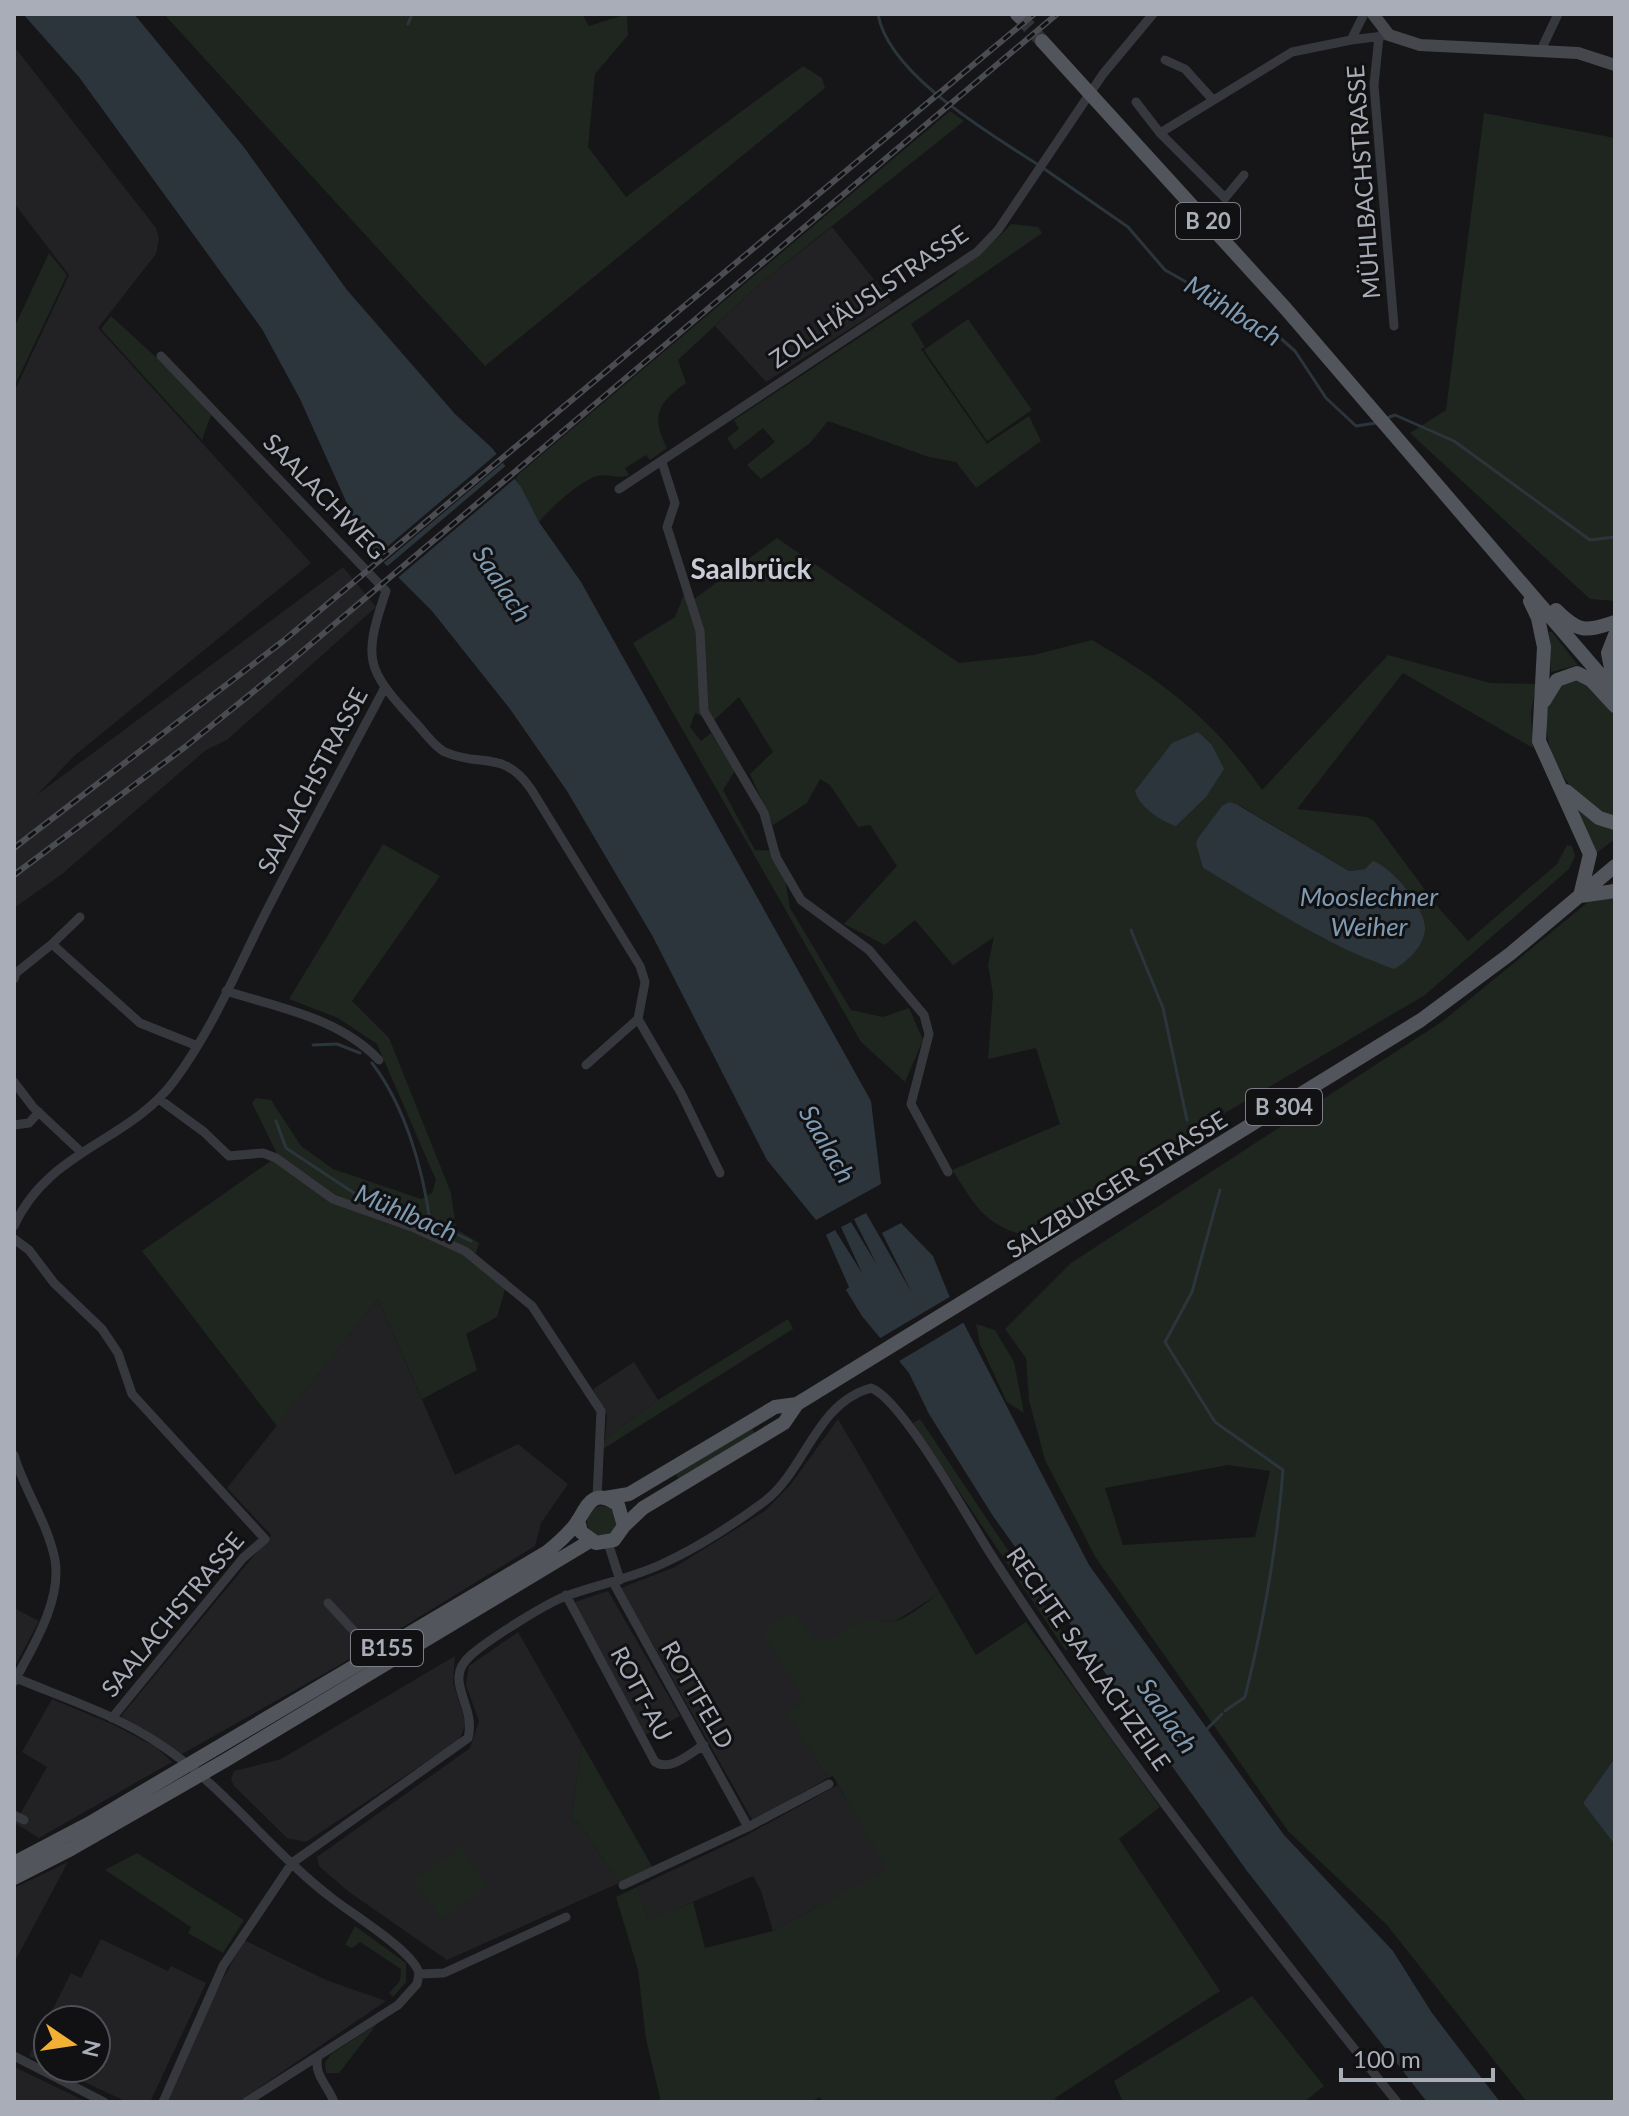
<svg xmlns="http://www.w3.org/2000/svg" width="1629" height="2116" viewBox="0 0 1629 2116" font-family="Lato,sans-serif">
	<rect width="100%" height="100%" fill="#161618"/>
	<path fill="#222225" d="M17,50L156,228L159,238L156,254L98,328L311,563L74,756L38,794L343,567L376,607L227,740L206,750L62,874L14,908V392L69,275L14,203V52Z
		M832,227L892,302L766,382L715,326L763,281Z
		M378,1299L455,1475L518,1444L568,1484L541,1523L535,1546L359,1654L182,1754L121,1716L271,1535L227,1488Z
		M634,1362L658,1400L605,1439L607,1415L593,1389Z
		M838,1419L940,1593L894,1622L864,1620L831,1641L820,1642L809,1637L806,1701L787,1713L828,1778L753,1821L621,1588L675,1567L765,1511L791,1484Z
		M608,1591L680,1716L645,1735L575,1602Z
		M14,1608L39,1621L14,1668Z
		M518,1632L582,1744L571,1822L578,1821L619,1883L447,1960L349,1892L319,1866L317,1857L470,1748L479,1721L466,1685L469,1666Z
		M455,1656L453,1682L466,1724L459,1740L306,1842L287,1838L234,1786L231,1779L234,1771L281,1759Z
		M52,1699L114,1725L156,1747L172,1762L39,1838L15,1823L47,1767L22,1752Z
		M838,1785L888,1869L773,1931L761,1891L753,1876L648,1921L637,1887L745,1836Z
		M68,1862L14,1963V1888Z
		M101,1939L168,1971L171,1966L206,1983L150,2102H127L55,2068H96V2020H48V2065L29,2056L71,1973L81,1978Z
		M244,1940L326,1980L386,2001L238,2102H168L218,1988Z
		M14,2067L31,2075L87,2102H14Z"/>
	<path fill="#1e261f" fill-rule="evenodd" d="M164,14H582L589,26L627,14L628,35L595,74L588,147L626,197L803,66L822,78L825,88L485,366Z
		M950,111L964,121L763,281L678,360L686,383C657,403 651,417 667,448L650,460L646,455L625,468L629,475C618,480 608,473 597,476C580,481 550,508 539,522L515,477Z
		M1484,113L1615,138V601L1590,599L1410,433L1446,410Z
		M1011,224L1038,227L1042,233L911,324L925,347L921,349L987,444L1029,416L1041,441L976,488L956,462L929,457L828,421L810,443L761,479L747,465L775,442L763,428L735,450L727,438L739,429L734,420L953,276C969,255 994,245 1011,224Z
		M49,253L67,275L14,387V328Z
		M111,316L159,360L211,415L202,440L101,329Z
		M968,319L1032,410L987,441L924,350Z
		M777,538L959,663L1034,655L1092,640C1165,683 1213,719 1262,790L1388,655L1490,683L1536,684L1531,713L1533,748L1403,673L1297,809L1367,817L1374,821L1437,906L1468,941L1557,864L1567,845L1572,846L1575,856L1569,869L1425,995L1020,1234C981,1222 974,1202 952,1170L1060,1124L1036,1048L988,1059L993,994L988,965L994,937L953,965L915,920L885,945L844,924L897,866L870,825L858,827L830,785L820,779L807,803L773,825L750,774L773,752L739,697L713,721L695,713L690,727L701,741L711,733L735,771L723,790L755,850L780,851L790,908L851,1010L883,1017L909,1008L923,1040L905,1082L861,1042L633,643L675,617L688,584L693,600ZM1239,805L1349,871L1365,869L1370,865L1377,963L1319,936L1203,868L1196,844Z
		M1549,632H1552L1578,665L1551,672Z
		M1577,681L1584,682L1615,712V819C1573,805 1538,751 1548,707C1550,699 1556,691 1561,684Z
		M1577,809L1615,829V839L1594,855Z
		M383,844L440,876L352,1001L389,1038L451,1193L456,1229L479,1243L475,1256L508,1279L497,1317L466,1334L477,1370L422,1399L378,1299L277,1426L142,1251L278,1156L252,1103L256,1098L271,1100L301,1146L333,1169L421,1199L432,1193L436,1180L377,1044L338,1018L289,999Z
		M1615,880V1758L1583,1803L1615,1845V2102H1527L1387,1925L1288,1831L1096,1558L1045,1460L1029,1400L1026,1358L1005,1329L1071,1263L1443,1021ZM1228,1465L1270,1471L1255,1537L1123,1545L1105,1488Z
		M788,1319L793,1329L603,1449L605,1439L658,1400Z
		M976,1324L995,1330L1014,1362L1024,1413L1007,1402L980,1344Z
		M920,1419L1072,1646L1066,1651L913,1423Z
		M751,1427L755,1434L679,1480L676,1474Z
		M587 1521a15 15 0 1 1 30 0a15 15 0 1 1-30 0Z
		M940,1593L976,1655L1026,1622L1160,1807L1119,1839L1220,1991L1055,2098L1056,2102H822L820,2097L810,2102H661L646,2039L638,1970L616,1897L637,1887L648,1920L693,1902L705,1948L773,1931L887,1869L833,1776L828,1778L786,1712L805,1701L762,1631L794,1612C822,1659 823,1638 861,1621C870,1617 882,1623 892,1622C907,1620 927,1601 940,1593Z
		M582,1744L653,1868L619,1883L578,1821L571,1822Z
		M460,1847L488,1888L441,1920L414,1880Z
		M137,1853L244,1920L223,1953L188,1933L191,1927L105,1870Z
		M355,1926L406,1963V1982L393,1997L389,1993L400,1981L401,1969L360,1942L352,1948L345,1945Z
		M1252,1996L1324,2086L1304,2102H1123L1114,2081Z
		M377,2024L339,2073H326L325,2063L331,2054Z"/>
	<path fill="#2c353c" d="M23,14H134L243,146L347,290L455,414L492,448L521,487L539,522L581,582L871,1101L881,1184L816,1220L767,1160L653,937L567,791L510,709L432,611L378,557L358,528L300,399L262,329L79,77Z
		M1198,732L1212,745L1224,769L1206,797L1176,826C1161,821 1139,807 1135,791L1172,743Z
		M1229,802L1238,805L1349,871L1365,869L1373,861C1392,867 1427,909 1425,930C1423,947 1408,961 1394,969C1326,946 1265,904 1203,868L1196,844L1198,838L1222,806Z
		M866,1213L912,1293L882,1233L901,1223L933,1256L948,1293L1089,1565L1284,1835L1393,1951L1432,2013L1500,2102H1427L1247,1871L993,1516L929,1414L909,1373L862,1316L846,1290L849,1287L826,1235L835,1230L862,1273L841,1227L851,1222L877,1265L854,1219Z
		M1615,1758V1845L1583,1803Z"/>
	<path fill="#161618" d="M500,451L506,460L380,566L374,558Z
		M509,463L518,476L394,581L384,569Z
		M953,1295L966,1321L896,1363L877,1340Z"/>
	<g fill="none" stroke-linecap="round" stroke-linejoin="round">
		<path stroke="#2c353c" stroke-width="3" d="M878,14C888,74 989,133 1037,164
			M408,24L412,14
			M1043,168L1128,227L1165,270L1271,330L1295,351L1326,398L1356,426L1376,423
			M1387,418L1395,415L1454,441L1590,540L1615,537
			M1131,930L1163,1008L1187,1120
			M313,1045L337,1044L360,1053
			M372,1063C405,1106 423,1169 430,1222
			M276,1121L286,1148L357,1195L392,1203L471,1241
			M1220,1190L1192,1292L1165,1342L1215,1422L1283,1470C1277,1547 1264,1621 1245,1697L1225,1711
			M1205,1731L1222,1714"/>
		<path stroke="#333438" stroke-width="14" stroke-dasharray="14 7" stroke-linecap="butt" d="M1020,17L1042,41"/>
		<path stroke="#37383d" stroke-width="9" d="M1379,36L1374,85L1394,326
			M1351,40L1383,36
			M1541,50L1558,14
			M1165,60L1185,69L1213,100
			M1136,102L1160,133L1225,198L1244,175
			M1160,133L1292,52L1351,40L1364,14
			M161,356L386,591C363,659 365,668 414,721C423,730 434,747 445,752C482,768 503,749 531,789L640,966L645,982L638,1019L681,1093L720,1173
			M662,462L675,503L667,527L700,631L704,711L764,813L776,857L801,900L869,950L924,1015L929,1034L911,1104L948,1172
			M619,489L977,252L998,230L1103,74L1153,14
			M80,917L52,944L140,1023L195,1045
			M14,979L16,973L52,944
			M226,991C280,1008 339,1018 379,1060
			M586,1065L638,1019
			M14,1082L33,1107L80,1151
			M159,1099L204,1132L229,1156L263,1153L276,1158L333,1199L412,1227L465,1251L532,1306L601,1411L597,1498
			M14,1125L29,1123L39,1112
			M14,1226C48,1150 129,1142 174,1081C213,1029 238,967 267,910C305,836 345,763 384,689
			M14,1239L29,1250L54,1283L102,1329L118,1353L132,1394L265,1539L243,1558L112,1718
			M14,1455C24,1490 48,1523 55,1560C62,1601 32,1648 14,1682
			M608,1543L620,1580
			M613,1582L748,1827
			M566,1595L655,1762C671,1772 690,1753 704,1745
			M328,1603L376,1655
			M16,1678C64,1698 117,1715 161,1745C226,1788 271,1852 333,1899C352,1914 416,1953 419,1974
			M14,1815L24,1820
			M623,1885L748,1827L829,1784
			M419,1974L444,1973L566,1917
			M14,2056L104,2102
			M318,2056C313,2075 328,2085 334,2102
			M163,2102L223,1966L292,1863L468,1738C477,1704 441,1681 471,1655C488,1640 549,1601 569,1595C600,1584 632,1578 662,1564C697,1548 734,1524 765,1501C806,1469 816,1403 871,1388C902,1399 969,1520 990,1553C1113,1744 1254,1925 1397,2102
			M246,2102L398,2005L417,1984L419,1974"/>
		<path stroke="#45474d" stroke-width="12" d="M1373,14L1389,35L1420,45L1578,53L1615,65"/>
		<path stroke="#53555c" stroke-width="14" d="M1017,14L1020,17
			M1042,41L1286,309L1615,692
			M1530,601L1538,618L1544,647L1539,741L1590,854L1580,896
			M1556,610C1580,634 1586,631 1615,622
			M1615,689L1608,653L1615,635
			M1544,701L1557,680L1577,673L1591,680L1615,706
			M1566,791L1599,818L1615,823
			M1580,896L1615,891
			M605,1498L629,1494L775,1407L797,1404L1421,1020L1510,954L1615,866
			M624,1526L643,1508L784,1423L797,1404
			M14,1863L90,1823L547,1552C557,1544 567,1535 575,1525C587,1509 591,1485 618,1505L624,1526L614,1540L596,1543L581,1532L578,1520
			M14,1878L71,1849L226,1760L590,1541"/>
		<g stroke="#4a4c52" stroke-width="6">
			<path id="rail" d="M14,848L282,642L1034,14
				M14,875L185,747L279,671L1057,14"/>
		</g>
		<use href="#rail" stroke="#111113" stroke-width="3" stroke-dasharray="9" stroke-linecap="butt"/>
	</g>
	<g text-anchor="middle" stroke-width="6" stroke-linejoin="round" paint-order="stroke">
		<g fill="#111113" stroke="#7b7e86" stroke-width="2">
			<rect x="1176" y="203" width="64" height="36" rx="6"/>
			<rect x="1246" y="1089" width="76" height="36" rx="6"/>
			<rect x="351" y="1630" width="72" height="36" rx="6"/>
		</g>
		<g font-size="22" font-weight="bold" fill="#a8adb8">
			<text x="1208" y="229">B 20</text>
			<text x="1284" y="1115">B 304</text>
			<text x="387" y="1656">B155</text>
		</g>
		<g font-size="24" fill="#a8adb8" stroke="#111113">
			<text transform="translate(1364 182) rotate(-94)" y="8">MÜHLBACHSTRASSE</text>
			<text transform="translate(869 297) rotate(-34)" y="8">ZOLLHÄUSLSTRASSE</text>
			<text transform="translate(324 497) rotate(46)" y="8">SAALACHWEG</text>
			<text transform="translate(313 781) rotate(-62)" y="8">SAALACHSTRASSE</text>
			<text transform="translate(1117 1185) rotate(-32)" y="8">SALZBURGER STRASSE</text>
			<text transform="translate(173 1615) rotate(-50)" y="8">SAALACHSTRASSE</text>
			<text transform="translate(1088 1659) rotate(55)" y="8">RECHTE SAALACHZEILE</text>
			<text transform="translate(641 1694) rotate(62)" y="8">ROTT-AU</text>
			<text transform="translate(697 1695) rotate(60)" y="8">ROTTFELD</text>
		</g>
		<g font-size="26" font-style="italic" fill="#7f9bb3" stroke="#111113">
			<text transform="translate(1233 311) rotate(32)" y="9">Mühlbach</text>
			<text transform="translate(502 584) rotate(57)" y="9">Saalach</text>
			<text x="1369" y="906">Mooslechner<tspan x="1369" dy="30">Weiher</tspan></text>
			<text transform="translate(827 1144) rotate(60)" y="9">Saalach</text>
			<text transform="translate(406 1213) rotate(23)" y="9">Mühlbach</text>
			<text transform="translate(1167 1716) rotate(55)" y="9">Saalach</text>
		</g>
		<g font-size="28" font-weight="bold" fill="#c9ccd4" stroke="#111113">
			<text x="751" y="579">Saalbrück</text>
		</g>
	</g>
	<rect width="1629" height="2116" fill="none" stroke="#a8adb8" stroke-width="32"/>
	<g transform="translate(72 2044) rotate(103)"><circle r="38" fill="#111113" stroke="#4d4f55" stroke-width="2"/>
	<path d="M0-6L14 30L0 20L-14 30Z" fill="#f2b134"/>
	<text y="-12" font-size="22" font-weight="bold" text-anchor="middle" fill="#a8adb8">N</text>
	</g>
	<path d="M1341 2068v12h152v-12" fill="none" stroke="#a8adb8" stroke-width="4"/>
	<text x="1353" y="2068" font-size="24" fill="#a8adb8" stroke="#111113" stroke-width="6" paint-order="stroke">100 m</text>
</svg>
